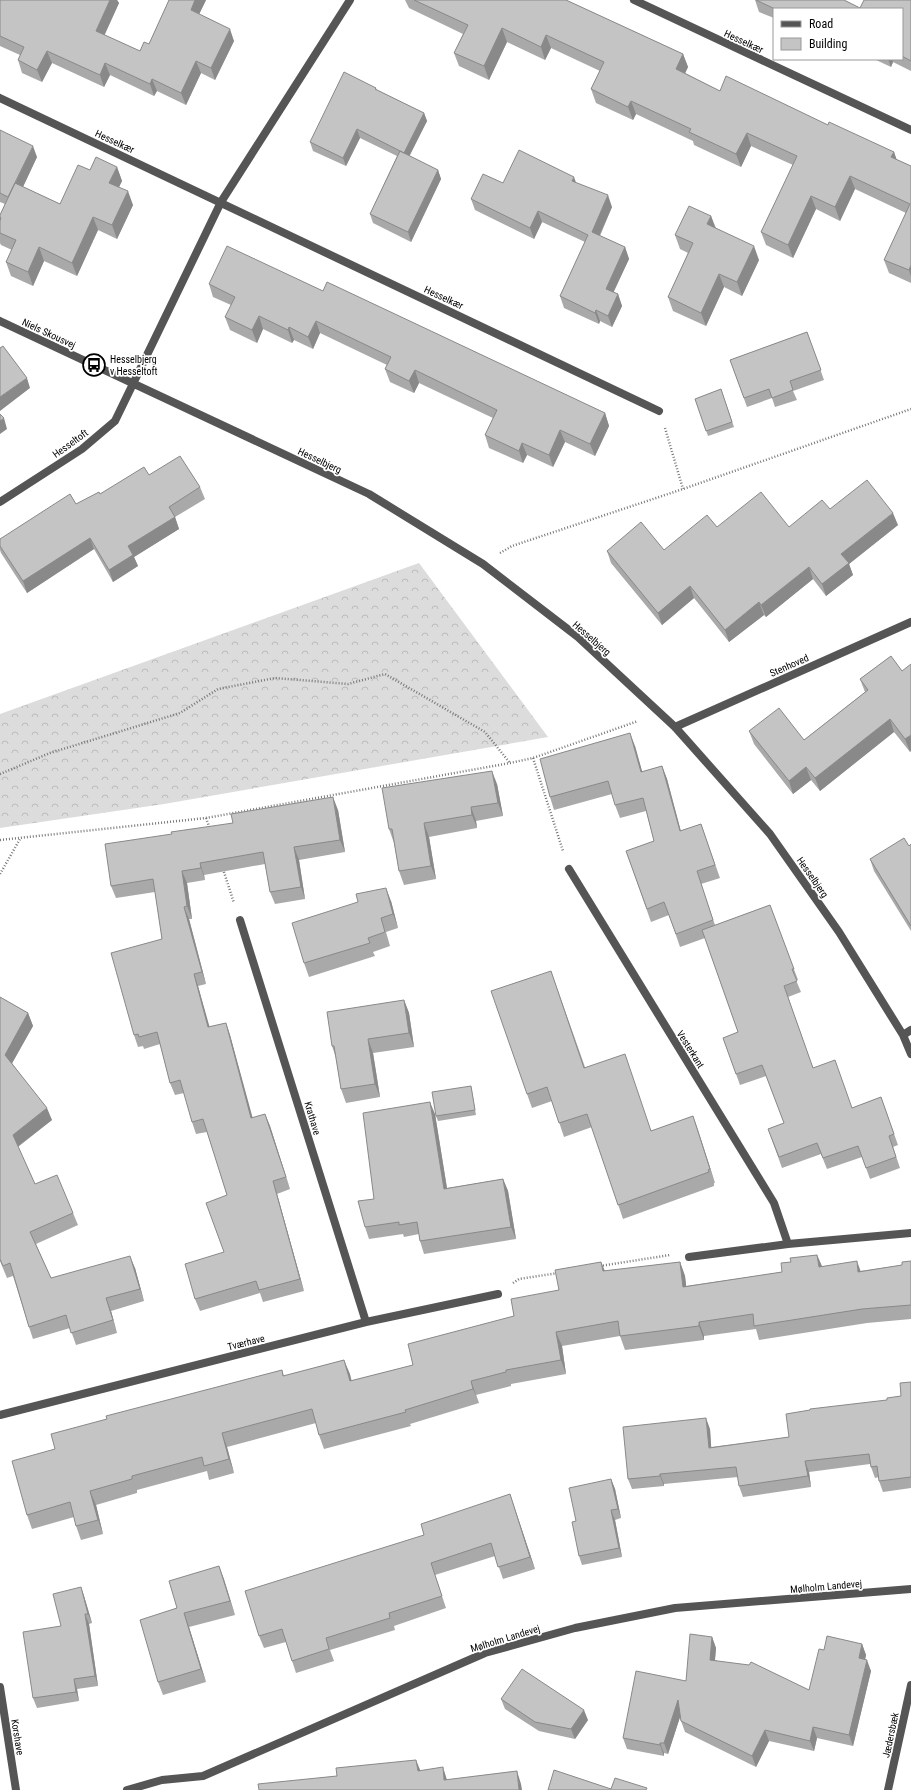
<svg xmlns="http://www.w3.org/2000/svg" width="911" height="1790" viewBox="0 0 911 1790" font-family="'Roboto Condensed',sans-serif">
	<defs>
		<pattern id="forest-crowns" width="20" height="18" patternUnits="userSpaceOnUse"><rect width="20" height="18" fill="#dcdcdc"/><path d="M2 6a3 3 0 1 1 6 0M12 15a3 3 0 1 1 6 0" fill="none" stroke="#bbb"/></pattern>
	</defs>
	<rect width="100%" height="100%" fill="#fff"/>
	<path fill="url(#forest-crowns)" d="M419,563L548,737L164,804L0,828V714Z"/>
	<g fill="none" stroke-linecap="round" stroke-linejoin="round">
		<path stroke="#777" stroke-width="2.5" stroke-dasharray="1 2" stroke-linecap="butt" d="M665,428L683,489
			M500,553L512,546L683,489L911,409
			M533,758L563,851
			M0,774L50,753L180,713L218,689L275,678L348,684L385,674L485,732L510,763
			M206,818L210,829
			M0,840L206,818L510,763L533,758L638,721
			M223,869L234,903
			M0,874L20,839
			M600,1266L670,1255
			M513,1283L519,1279L558,1273"/>
		<path stroke="#555" stroke-width="8" d="M634,0L911,130
			M0,98L659,411
			M0,321L369,494L483,564L578,637L675,727L770,834L839,932L903,1035L911,1054
			M0,502L82,449L115,421L221,202L350,0
			M675,727L911,622
			M569,869L774,1203L788,1244
			M240,920L366,1322
			M903,1035L911,1030
			M689,1257L788,1244L911,1233
			M0,1415L366,1322L498,1294
			M0,1687L16,1790
			M127,1790L162,1780L203,1776L485,1653L575,1628L675,1608L911,1589
			M888,1790L911,1685"/>
	</g>
	<path fill="#a9a9a9" d="M0,0H117L119,3L104,35L140,51L149,44L169,0H206L199,14L234,41L215,80L201,73L186,105L157,91L154,96L110,75L104,87L52,63L42,82L22,73L18,60L20,55L0,46Z
		M405,0H566L683,54L688,67L685,73L720,91L828,125L894,152L896,159L911,166V283L889,273L884,260L906,213L855,189L840,221L816,209L793,258L766,245L761,232L793,165L751,146L741,167L694,145L693,141L636,114L633,120L596,103L591,89L600,71L551,48L545,60L507,42L489,80L459,66L454,53L463,34L409,8Z
		M755,0H844L860,8L911,0V71L893,62L891,67L874,59H902V9H774V18L759,12Z
		M376,88L377,90L424,113L427,121L409,156L438,170L441,179L411,242L373,223L370,214L397,156L360,138L346,166L313,151L310,142Z
		M0,130L37,157L23,187L60,204L90,170L117,167L122,181L119,187L133,205L117,239L98,230L77,276L44,261L33,286L11,276L6,262L12,250L1,245L0,243V215L5,204L0,202Z
		M503,183H576L612,207L600,236L625,247L629,259L613,292L618,294L622,306L612,327L600,321L599,324L564,308L560,296L585,242L542,222L534,239L475,210L471,199Z
		M711,216L716,228L759,260L742,296L724,287L706,326L673,311L668,297L688,253L680,249L675,235Z
		M209,284L323,291L605,413L609,426L595,456L565,442L553,467L527,455L523,463L489,448L485,435L493,418L419,383L414,393L390,382L385,369L387,365L320,333L313,349L294,340L292,343L263,329L257,343L230,330L225,317L231,305L213,297Z
		M807,332L824,380L793,391L797,400L775,407L772,398L747,407L730,360Z
		M721,389L734,427L708,436L695,399Z
		M149,475L200,487L205,499L175,517L179,529L134,557L138,566L113,582L94,549L27,593L1,553L0,550V539L76,504L100,494Z
		M830,509L898,525L849,564L853,575L826,596L813,579L766,617L764,615L729,642L694,598L662,625L611,563L607,551L664,550L717,527H789Z
		M891,656L910,752L894,732L820,791L811,780L793,794L754,744L749,731L804,740L865,692L860,679Z
		M635,746L642,772L662,766L667,779L681,831L701,824L720,878L701,884L715,925L770,905L798,980H796L801,992L788,997L813,1068L852,1108L881,1097L898,1145L893,1147L900,1168L870,1179L862,1157L827,1169L821,1154L782,1168L768,1129L784,1123L766,1076L740,1085L723,1038L738,1032L705,938L680,947L669,915L651,922L626,851L654,841L646,811L620,818L615,805L612,794L554,810L550,797Z
		M497,784L503,816L476,821L477,828L429,837L436,879L404,885L399,871L394,843L389,829Z
		M338,810L345,852L299,860L305,899L275,904L270,892L265,864L204,875L205,880L187,883L192,919H189L206,984L198,986L209,1027L226,1023L230,1035L252,1118L265,1114L270,1126L290,1189L277,1194L304,1291L263,1302L260,1293L200,1311L195,1299L224,1253L227,1195L207,1132L196,1134L192,1122L184,1093L175,1095L170,1083L160,1044L144,1049L143,1046L138,1047L134,1035L162,939L155,892L116,898L111,886Z
		M911,844V931L874,871L870,859L909,846Z
		M391,901L398,928L386,932L390,946L373,952L375,956L309,977L304,963Z
		M551,971L585,1067L652,1131L693,1116L715,1183H714V1186L623,1219L592,1127L564,1137L552,1101L532,1108L527,1094Z
		M0,997L28,1013L33,1026L12,1063L52,1120L18,1147L35,1184L73,1213L78,1225L36,1244L51,1278L135,1268L144,1301L111,1311L117,1333L76,1345L70,1328L33,1339L29,1327L13,1276L7,1278L0,1261Z
		M404,1000L409,1013L414,1047L373,1053L380,1097L346,1103L341,1089L336,1058L332,1046Z
		M471,1086L472,1091L476,1115L438,1121L436,1116Z
		M435,1114L447,1188L503,1179L508,1191L516,1239L424,1254L420,1241L419,1234L404,1237L403,1234L369,1239L365,1227L374,1199Z
		M817,1255L822,1266L860,1271L902,1265L911,1261V1319L867,1323L759,1340L756,1329L704,1336V1340L625,1350L620,1336L562,1346L566,1374L511,1384V1386L476,1395L479,1403L410,1424L411,1426L324,1449L319,1435L316,1423L227,1447L234,1473L209,1480L207,1471L137,1490V1493L96,1505L103,1534L81,1540L76,1526L74,1517L32,1529L27,1515L55,1449L107,1419L282,1370L284,1376L344,1360L351,1381L413,1365L514,1316L559,1290L601,1262L605,1271L680,1262L685,1276L686,1286L782,1272L791,1262Z
		M911,1382V1488L883,1492L879,1481V1477L875,1478L871,1467L870,1464L809,1472L811,1487L743,1497L739,1486L738,1477L664,1484V1486L632,1489L628,1479L710,1429L711,1447L789,1437L887,1400L901,1396Z
		M611,1479L615,1489L621,1518L615,1520L622,1557L582,1565L579,1556L576,1521Z
		M510,1494L535,1569L503,1579L495,1556L435,1575L446,1608L394,1626L395,1630L330,1650L334,1661L296,1673L286,1642L264,1648L259,1636L424,1535Z
		M219,1566L235,1615L189,1627L206,1682L163,1695L158,1682L177,1608Z
		M81,1587L84,1596L92,1623L89,1624L98,1686L77,1689L79,1701L37,1708L33,1698L61,1626Z
		M712,1637L716,1648L715,1660L809,1690L824,1650L862,1644L866,1655L865,1660L871,1671L853,1746L817,1738L814,1751L769,1741L756,1767L685,1732L681,1721L680,1717L668,1754L664,1753V1756L627,1749L623,1738L686,1681Z
		M501,1699L588,1720L575,1739L539,1731L505,1709Z"/>
	<path fill="#898989" d="M110,0H117L119,3L101,43L96,31Z
		M195,0H206L195,23L191,10Z
		M502,28L507,42L489,80L484,66Z
		M230,29L234,41L215,80L211,68Z
		M546,35L551,48L545,60L541,47Z
		M47,51L52,63L42,82L37,70Z
		M683,54L688,67L681,82L676,69Z
		M888,59H892L893,62L891,67Z
		M196,61L201,73L186,105L181,93Z
		M105,63L110,75L104,87L100,75Z
		M152,79L157,91L154,96L150,84Z
		M631,101L636,114L633,120L628,107Z
		M424,113L427,121L407,161L404,153Z
		M357,129L360,138L346,166L343,158Z
		M747,133L751,146L741,167L736,154Z
		M33,146L37,157L13,208L9,197Z
		M894,152L899,166L891,157Z
		M117,167L122,181L114,197L109,183Z
		M438,170L441,179L411,242L408,232Z
		M850,176L855,189L840,221L835,207Z
		M574,177L578,188L572,181Z
		M128,191L133,205L117,239L112,225Z
		M608,195L612,207L596,243L592,232Z
		M811,196L816,209L793,258L788,245Z
		M538,211L542,222L534,239L530,228Z
		M711,216L716,230L707,224Z
		M93,217L98,230L77,276L72,263Z
		M754,246L759,260L742,296L737,282Z
		M39,247L44,261L33,286L28,272Z
		M625,247L629,259L610,300L606,289Z
		M911,265V277L909,270Z
		M719,274L724,287L706,326L701,313Z
		M618,294L622,306L612,327L608,316Z
		M596,310L600,321L599,324L595,313Z
		M259,316L263,329L257,343L252,330Z
		M316,321L320,333L313,349L308,337Z
		M289,327L294,340L292,343L288,330Z
		M415,370L419,383L414,393L409,381Z
		M27,378L30,388L0,411V397Z
		M605,413L609,426L595,456L590,444Z
		M4,418L7,429L0,434V421Z
		M560,430L565,442L553,467L549,455Z
		M522,443L527,455L523,463L519,451Z
		M893,513L898,525L849,564L853,575L826,596L822,584L841,554Z
		M175,517L179,529L134,557L138,566L113,582L109,570L128,546Z
		M90,538L94,549L27,593L23,581Z
		M809,567L813,579L766,617L761,605Z
		M690,586L694,598L662,625L658,613Z
		M759,602L764,615L729,642L725,630Z
		M890,719L894,732L820,791L815,778Z
		M630,733L635,746L646,785L641,772Z
		M911,735V751L910,752L905,739Z
		M662,766L667,779L684,844L680,831Z
		M806,767L811,780L793,794L789,781Z
		M492,771L497,784L503,816L498,803Z
		M333,797L338,810L345,852L340,840Z
		M471,807L476,821L477,828L472,815Z
		M424,823L429,837L436,879L431,866Z
		M294,847L299,860L305,899L301,887Z
		M200,863L204,875L205,880L201,868Z
		M182,871L187,883L192,919L187,906Z
		M386,888L391,901L398,928L393,914Z
		M184,907L189,919L206,984L202,972Z
		M194,974L198,986L213,1039L208,1027Z
		M404,1000L409,1013L414,1047L409,1033Z
		M28,1013L33,1026L10,1067L5,1055Z
		M226,1023L230,1035L256,1130L251,1118Z
		M368,1039L373,1053L380,1097L375,1084Z
		M430,1102L435,1114L449,1201L444,1189Z
		M47,1108L52,1120L17,1147L13,1135Z
		M265,1114L270,1126L290,1189Z
		M693,1116L698,1130L715,1183L710,1169Z
		M503,1179L508,1191L516,1239L511,1227Z
		M273,1181L277,1194L304,1291L300,1279Z
		M817,1255L823,1269L819,1267Z
		M130,1256L135,1268L144,1301L140,1289Z
		M857,1261L862,1275L858,1272Z
		M601,1262L607,1277L603,1271Z
		M680,1262L685,1276L688,1301L683,1287Z
		M106,1298L111,1311L117,1333L113,1320Z
		M699,1322L704,1336V1340L699,1326Z
		M556,1332L562,1346L566,1374L561,1360Z
		M344,1360L350,1374L355,1395L350,1381Z
		M471,1381L476,1395L479,1403L473,1389Z
		M706,1418L710,1429L712,1458L709,1448Z
		M222,1433L227,1447L234,1473L229,1459Z
		M805,1461L809,1472L811,1487L808,1476Z
		M660,1474L664,1484V1486L660,1476Z
		M611,1479L615,1489L621,1518L618,1509Z
		M90,1491L96,1505L103,1534L98,1520Z
		M510,1494L535,1569L530,1557Z
		M611,1510L615,1520L622,1557L619,1548Z
		M219,1566L224,1579L235,1615L230,1601Z
		M81,1587L84,1596L92,1623L88,1614Z
		M184,1613L189,1627L206,1682L201,1669Z
		M85,1614L89,1624L98,1686L95,1676Z
		M712,1637L716,1648L714,1670L710,1660Z
		M862,1644L866,1655L863,1669L859,1658Z
		M867,1660L871,1671L853,1746L849,1735Z
		M74,1679L77,1689L79,1701L76,1692Z
		M678,1700L682,1711L668,1754L664,1743Z
		M584,1710L588,1720L575,1739L571,1729Z
		M813,1727L817,1738L814,1751L810,1741Z
		M765,1730L769,1741L756,1767L752,1756Z
		M660,1743L664,1753V1756L660,1745Z
		M416,1760L421,1772L418,1771Z
		M443,1767L447,1780H444Z
		M517,1771L521,1784L522,1790H519Z"/>
	<path fill="#c4c4c4" stroke="#898989" d="M0,0H110L96,31L140,51L144,42L149,44L169,0H195L191,10L230,29L211,68L196,61L181,93L152,79L150,84L105,63L100,75L47,51L37,70L18,60L24,47L0,36Z
		M414,0H566L683,54L676,69L720,91L726,76L828,125L829,122L894,152L891,157L911,166V265L909,270L884,260L910,204L850,176L835,207L811,196L788,245L761,232L797,156L747,133L736,154L689,132L691,129L631,101L628,107L591,89L604,62L546,35L541,47L502,28L484,66L454,53L468,25Z
		M756,0H844L860,8L864,0H911V61L902,56V9H775Z
		M344,72L376,88L375,89L424,113L404,153L357,129L343,158L310,142Z
		M0,130L33,146L8,197L0,193Z
		M519,150L574,177L572,181L608,195L592,232L625,247L606,289L618,294L608,316L596,310L595,313L560,296L588,235L538,211L530,228L471,199L483,174L503,183Z
		M400,151L438,170L408,232L370,214Z
		M96,157L117,167L109,183L128,191L112,225L93,217L72,263L39,247L28,272L6,262L16,240L0,233V221L1,218L0,217V215L15,183L60,204L78,165L90,170Z
		M689,206L711,216L707,224L754,246L737,282L719,274L701,313L668,297L693,243L675,235Z
		M227,246L323,291L327,282L605,413L590,444L560,430L549,455L522,443L519,451L485,435L497,410L415,370L409,381L385,369L391,357L316,321L308,337L289,327L288,330L259,316L252,330L225,317L235,297L209,284Z
		M807,332L821,370L790,381L793,390L772,398L769,389L744,398L730,360Z
		M3,346L27,378L0,397V348Z
		M721,389L732,422L706,431L695,399Z
		M0,414L4,418L0,421Z
		M180,456L200,487L169,507L175,517L128,546L133,555L109,570L90,538L23,581L0,546V539L70,494L76,504L99,492L100,494L144,467L149,475Z
		M867,480L893,513L841,554L849,563L822,584L809,567L761,605L759,602L725,630L690,586L658,613L607,551L641,522L664,550L707,515L717,527L761,492L789,527L822,500L830,509Z
		M891,656L902,671L911,664V735L905,739L890,719L815,778L806,767L789,781L749,731L779,708L804,740L868,690L860,679Z
		M630,733L641,772L662,766L680,831L701,824L715,865L697,871L713,920L676,934L664,902L647,909L626,851L654,841L643,798L615,805L608,781L550,797L540,759Z
		M492,771L498,803L471,807L472,815L424,823L431,866L399,871L392,829H389L382,788Z
		M333,797L340,840L294,847L301,887L270,892L263,852L200,863L201,868L182,871L187,906L184,907L202,972L194,974L208,1027L226,1023L251,1118L265,1114L286,1177L273,1181L300,1279L259,1290L256,1281L195,1299L185,1264L224,1252L206,1203L227,1195L203,1119L192,1122L180,1080L170,1083L157,1032L139,1037L138,1034L134,1035L111,953L162,939L153,879L111,886L105,844L172,834L171,832L233,823L231,814Z
		M904,838L909,846L911,844V926L870,859Z
		M386,888L393,914L381,918L385,932L368,938L370,943L304,963L292,923L358,902L356,894Z
		M770,905L794,969H792L797,981L784,986L813,1068L835,1060L852,1108L881,1097L894,1134L889,1136L896,1157L866,1168L858,1146L823,1158L817,1143L779,1157L768,1129L784,1123L762,1065L736,1074L723,1038L738,1032L702,930Z
		M551,971L584,1068L625,1054L651,1131L693,1116L710,1169L708,1170L709,1172L618,1205L587,1114L559,1123L547,1087L527,1094L491,991Z
		M0,997L28,1013L5,1055L47,1108L13,1135L35,1184L57,1175L73,1213L30,1232L51,1278L130,1256L140,1289L106,1298L113,1320L71,1333L66,1315L29,1327L10,1263L3,1266L0,1259Z
		M404,1000L409,1033L368,1039L375,1084L341,1089L334,1046H332L327,1012Z
		M471,1086L475,1110L436,1116L432,1092Z
		M430,1102L444,1189L503,1179L511,1227L420,1241L417,1222L399,1225V1222L365,1227L358,1201L374,1199L363,1113Z
		M817,1255L819,1267L857,1261L858,1272L902,1265V1262L911,1261V1305L862,1309L754,1326L753,1314L699,1322V1326L620,1336L618,1321L556,1332L561,1360L506,1370V1372L471,1381L473,1389L405,1410L406,1412L319,1435L312,1409L222,1433L229,1459L204,1466L202,1457L132,1476V1479L90,1491L98,1520L76,1526L70,1502L27,1515L12,1461L55,1449L51,1434L107,1419L106,1416L282,1370L283,1376L344,1360L350,1381L413,1365L408,1344L514,1316L511,1299L559,1290L555,1270L601,1262L603,1271L680,1262L683,1287L782,1272L781,1263L791,1262L790,1258Z
		M911,1382V1477L879,1481L877,1466L871,1467L869,1454L805,1461L808,1476L739,1486L736,1467L660,1474V1476L628,1479L623,1427L706,1418L709,1448L789,1437L786,1414L810,1410V1409L887,1400V1398L901,1396L900,1383Z
		M611,1479L618,1509L611,1510L619,1548L579,1556L572,1522L576,1521L569,1488Z
		M510,1494L530,1557L498,1567L491,1543L431,1563L442,1596L389,1613L390,1618L326,1638L329,1649L292,1661L282,1629L259,1636L245,1591L424,1535L421,1524Z
		M219,1566L230,1601L184,1613L201,1669L158,1682L140,1620L177,1608L169,1581Z
		M81,1587L88,1614H85L95,1676L74,1679L76,1692L33,1698L23,1632L61,1626L53,1594Z
		M690,1634L712,1637L710,1660L749,1665L751,1662L809,1690L819,1649L824,1650L827,1636L862,1644L859,1658L867,1660L849,1735L813,1727L810,1741L765,1730L752,1756L681,1721L678,1700L664,1743H660V1745L623,1738L636,1671L686,1681Z
		M522,1669L584,1710L571,1729L535,1722L501,1699Z
		M416,1760L418,1771L443,1767L444,1780L517,1771L519,1790H259L258,1784L337,1776L336,1768Z
		M554,1770L611,1789L615,1778L647,1788L646,1790H548Z"/>
	<defs>
		<g id="bus-ring" transform="scale(1.15)"><circle r="9.5" fill="#fff" stroke="#000" stroke-width="1.5"/><path d="M-5-6H5V4H4V6H2V4H-2V6H-4V4H-5ZM-3.5-4V0h7V-4ZM-3.5 1.2v1.5H-2V1.2ZM2 1.2v1.5H3.5V1.2Z" fill="#000"/></g>
	</defs>
	<g fill-rule="evenodd">
		<use href="#bus-ring" x="94" y="365"/>
	</g>
	<g text-anchor="middle" stroke-width="3.5" stroke-linejoin="round" paint-order="stroke">
		<g font-size="10" fill="#000" stroke="#fff">
			<text transform="translate(744 41) rotate(25)" y="4">Hesselkær</text>
			<text transform="translate(115 141) rotate(25)" y="4">Hesselkær</text>
			<text transform="translate(444 297) rotate(25)" y="4">Hesselkær</text>
			<text transform="translate(49 333) rotate(25)" y="4">Niels Skousvej</text>
			<text transform="translate(70 443) rotate(-36)" y="4">Hesseltoft</text>
			<text transform="translate(320 460) rotate(25)" y="4">Hesselbjerg</text>
			<text transform="translate(592 638) rotate(41)" y="4">Hesselbjerg</text>
			<text transform="translate(789 665) rotate(-24)" y="4">Stenhoved</text>
			<text transform="translate(813 877) rotate(55)" y="4">Hesselbjerg</text>
			<text transform="translate(691 1049) rotate(58)" y="4">Vesterkant</text>
			<text transform="translate(313 1118) rotate(73)" y="4">Krathave</text>
			<text transform="translate(246 1342) rotate(-14)" y="4">Tværhave</text>
			<text transform="translate(826 1586) rotate(-5)" y="4">Mølholm Landevej</text>
			<text transform="translate(505 1638) rotate(-17)" y="4">Mølholm Landevej</text>
			<text transform="translate(890 1735) rotate(-78)" y="4">Jædersbæk</text>
			<text transform="translate(18 1737) rotate(81)" y="4">Korshave</text>
		</g>
		<g font-size="10" fill="#000" stroke="#fff" text-anchor="start">
			<text x="110" y="363">Hesselbjerg<tspan x="110" dy="12">v Hesseltoft</tspan></text>
		</g>
	</g>
	<rect x="773" y="8" width="130" height="52" fill="#ffffff" stroke="#999999"/>
	<rect x="781" y="21" width="20" height="6" fill="#555555" stroke="#999999"/>
	<text x="809" y="28" font-size="12" fill="#000000">Road</text>
	<rect x="781" y="38" width="20" height="12" fill="#c4c4c4" stroke="#999999"/>
	<text x="809" y="48" font-size="12" fill="#000000">Building</text>
</svg>
